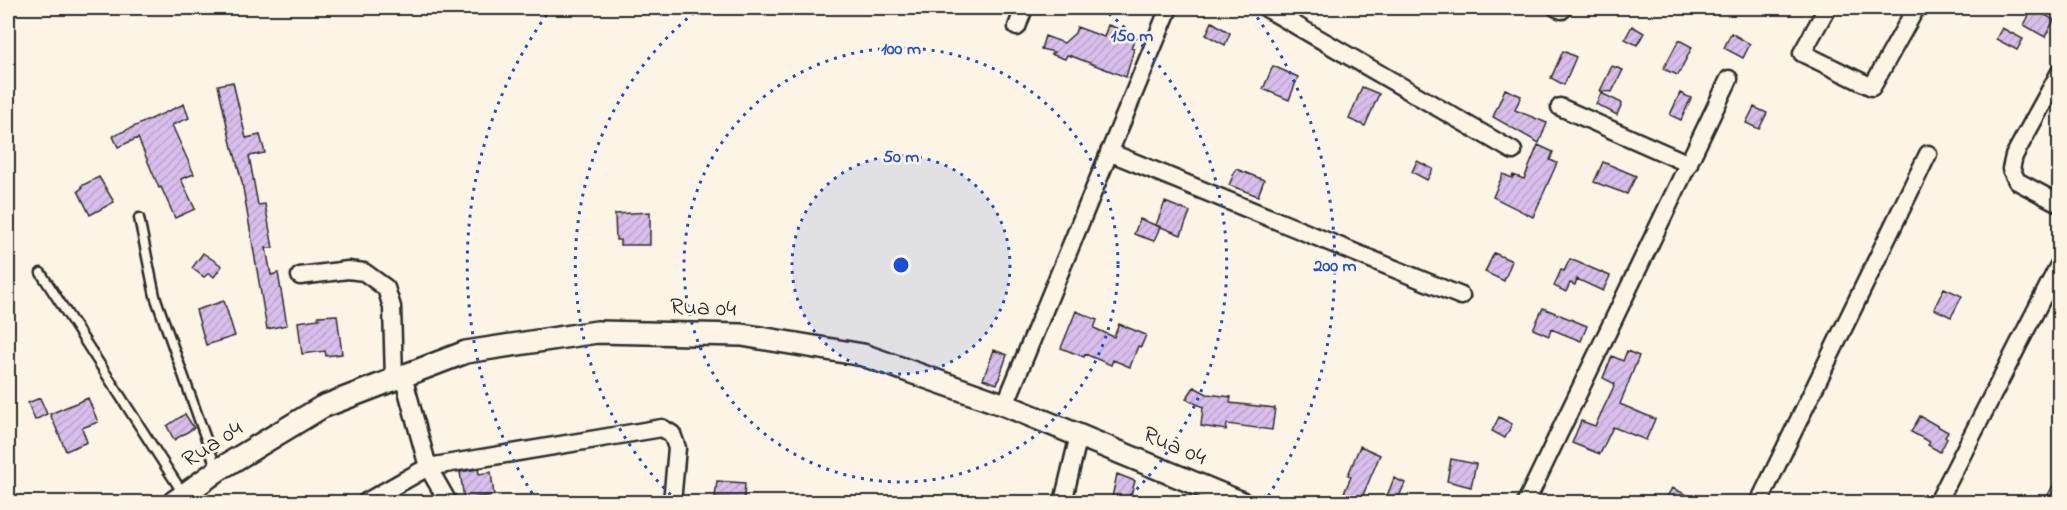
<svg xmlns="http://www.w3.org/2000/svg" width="2067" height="510" font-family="'Indie Flower',sans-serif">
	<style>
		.building { fill: url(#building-hatch); stroke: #2b2b2b; stroke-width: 1.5 }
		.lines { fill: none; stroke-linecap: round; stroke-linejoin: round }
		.service-casing { stroke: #2b2b2b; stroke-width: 13 }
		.minor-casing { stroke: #2b2b2b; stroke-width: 21 }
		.tertiary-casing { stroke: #2b2b2b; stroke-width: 26 }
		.service { stroke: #fcf5e5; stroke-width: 8 }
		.minor { stroke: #fcf5e5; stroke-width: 16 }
		.tertiary { stroke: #fcf5e5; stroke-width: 21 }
		.ring { fill: none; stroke: #1d4ed8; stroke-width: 3; stroke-dasharray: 3 6 }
		.labels { text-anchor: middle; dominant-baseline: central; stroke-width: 5; stroke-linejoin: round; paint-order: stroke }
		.street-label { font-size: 24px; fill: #2b2b2b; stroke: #fcf5e5 }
		.centre { fill: #1d4ed8; stroke: #fcf5e5; stroke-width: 3 }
		.ring-label { font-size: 18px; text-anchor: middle; font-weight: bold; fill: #1d4ed8; stroke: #fcf5e5; stroke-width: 5; stroke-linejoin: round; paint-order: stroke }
	</style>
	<defs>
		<pattern id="building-hatch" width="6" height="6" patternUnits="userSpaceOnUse" patternTransform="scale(1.5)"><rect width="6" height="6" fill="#d9beec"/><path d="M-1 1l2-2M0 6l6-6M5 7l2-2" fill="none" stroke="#baa3cb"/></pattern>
	</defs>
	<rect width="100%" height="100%" fill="#fcf5e5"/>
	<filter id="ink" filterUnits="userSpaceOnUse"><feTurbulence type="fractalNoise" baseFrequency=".0167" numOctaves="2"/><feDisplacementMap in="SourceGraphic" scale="12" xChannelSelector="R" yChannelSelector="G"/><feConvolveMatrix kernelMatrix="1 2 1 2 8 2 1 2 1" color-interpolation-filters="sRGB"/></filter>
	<g filter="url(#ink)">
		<!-- building -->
		<path class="building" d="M2033 8 2054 20 2045 37 2024 25Z
			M1212 22 1230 33 1225 45 1206 35Z
			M1108 25 1136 35 1131 48 1134 49 1126 77 1074 57 1067 55 1065 59 1051 54 1054 52 1041 49 1045 36 1064 43 1075 33 1077 27 1104 37Z
			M1632 26 1644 33 1637 45 1625 39Z
			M2002 28 2023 39 2017 50 1996 39Z
			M1731 33 1750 44 1743 58 1724 48Z
			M1679 40 1692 47 1678 75 1663 69Z
			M1563 51 1576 57 1564 85 1551 78Z
			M1273 66 1298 77 1289 100 1263 89Z
			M1612 66 1623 70 1612 92 1600 91Z
			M233 82 246 138 260 135 265 153 249 156 258 205 265 204 273 248H266L271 275 278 273 287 325 267 329 242 182 233 148H232L218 85Z
			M1362 87 1379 94 1365 126 1349 119Z
			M1505 89 1521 96 1515 110 1547 123 1539 143 1493 117Z
			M1601 93 1622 103 1617 115 1596 104Z
			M1680 93 1691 98 1681 120 1670 115Z
			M184 104 189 118 172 125 194 174 181 179 195 209 175 218 161 187 159 188 138 138 118 147 113 136Z
			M1754 107 1767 113 1759 129 1746 123Z
			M1538 145 1553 152 1550 160 1557 163 1533 217 1493 197 1503 174 1512 178 1513 175 1524 179Z
			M1417 161 1433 169 1427 180 1412 172Z
			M1603 162 1636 176 1627 194 1594 182Z
			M1236 169 1264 180 1258 196 1229 185Z
			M99 177 114 202 90 215 78 191 82 188 81 186Z
			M1165 202 1190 212 1181 235 1156 225Z
			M650 212V245H620V240H616L615 214Z
			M1140 219 1160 227 1154 241 1134 234Z
			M203 253 222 266 214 277 209 273 204 277 192 268Z
			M1494 253 1512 261 1504 281 1485 272Z
			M1570 259 1610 276 1603 291 1577 279 1575 285 1570 283 1566 292 1554 286 1561 270 1564 271Z
			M1944 288 1962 296 1951 317 1934 309Z
			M224 301 235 336 206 345 196 310Z
			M1543 308 1587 326 1581 341 1551 329 1549 336 1533 329Z
			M1076 311 1097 320 1094 328 1114 337 1119 324 1146 335 1141 347 1138 346 1130 367 1113 360 1111 365 1085 354 1084 357 1061 348Z
			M337 315 342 354 326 356 325 351 302 354 298 322 319 319 318 316Z
			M994 350 1007 355 997 384 983 379Z
			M1627 351 1639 356 1620 404 1655 419 1646 440 1613 427 1600 454 1572 443 1581 421 1595 426 1615 384 1603 378 1612 356 1623 361Z
			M1194 387 1207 394 1231 397 1230 403 1275 408 1272 430 1227 424 1226 430 1201 426 1203 407 1186 399Z
			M40 398 47 414 35 420 28 403Z
			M88 398 98 422 82 428 87 442 66 451 50 414Z
			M185 414 194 428 174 440 167 426Z
			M1920 416 1948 432 1945 437 1947 439 1940 452 1928 445 1930 442 1911 432Z
			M1499 417 1512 424 1505 438 1492 431Z
			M1360 446 1380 455 1360 502H1340L1351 477 1348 475Z
			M1451 459 1476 464 1471 487 1447 481Z
			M478 469 479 474 491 472 494 495 464 499 460 472Z
			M2060 473V502H2044Z
			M1117 474 1135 481 1129 502H1111Z
			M1394 478 1405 483 1397 501 1387 496Z
			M717 481 745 483 744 499 715 497Z
			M1672 488 1702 502H1664Z"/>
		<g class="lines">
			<!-- service casing -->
			<g class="service-casing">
				<path id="service" d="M139 218 155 296 217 470
					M41 273 184 495"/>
			</g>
			<!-- minor casing -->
			<g class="minor-casing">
				<path id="minor" d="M1266 8 1513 151
					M1557 8 1562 10
					M1827 8 1802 53 1872 87 1916 8
					M1017 27 1024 8
					M2060 72 2014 156 2011 169 2017 181 2060 204
					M1560 107 1689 164
					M1109 152 1461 296
					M300 276 348 270 364 272 386 288 392 307 394 379
					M403 376 428 467 448 502
					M1005 405 1169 8
					M366 502 428 467 662 428 672 434 677 448 672 502
					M1063 502 1079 435
					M1526 502 1729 79
					M1759 502 1928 154
					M1938 502 2060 263"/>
			</g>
			<!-- tertiary casing -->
			<g class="tertiary-casing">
				<path id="tertiary" d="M174 502 218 470 322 407 466 352 597 332 742 335 863 355 1005 405 1240 502"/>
			</g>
			<!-- service -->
			<use href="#service" class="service"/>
			<!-- minor -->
			<use href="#minor" class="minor"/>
			<!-- tertiary -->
			<use href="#tertiary" class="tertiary"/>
		</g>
	</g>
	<!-- distance rings -->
	<circle cx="901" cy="265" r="109" fill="#1d4ed8" fill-opacity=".12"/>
	<g class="ring">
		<circle cx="901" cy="265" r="109"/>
		<circle cx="901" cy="265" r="217"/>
		<path d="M677 501A326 326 0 0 1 700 8M1102 8A326 326 0 0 1 1125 501"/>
		<path d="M537 501A434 434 0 0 1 550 10M1252 10A434 434 0 0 1 1265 501"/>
	</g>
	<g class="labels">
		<!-- street labels -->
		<g class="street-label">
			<text transform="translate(703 309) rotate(2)">Rua 04</text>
			<text transform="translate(213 445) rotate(-33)">Rua 04</text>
			<text transform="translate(1174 447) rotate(23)">Rua 04</text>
		</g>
	</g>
	<circle cx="901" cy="265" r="9" class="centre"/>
	<g class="ring-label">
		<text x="1132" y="41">150 m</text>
		<text x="901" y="54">100 m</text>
		<text x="901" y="162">50 m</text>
		<text x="1335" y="271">200 m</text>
	</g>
	<!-- margin -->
	<rect width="2067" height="510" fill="none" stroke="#fcf5e5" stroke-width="30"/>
	<rect x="15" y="15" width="2037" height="480" fill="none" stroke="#2b2b2b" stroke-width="2" filter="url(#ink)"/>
</svg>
